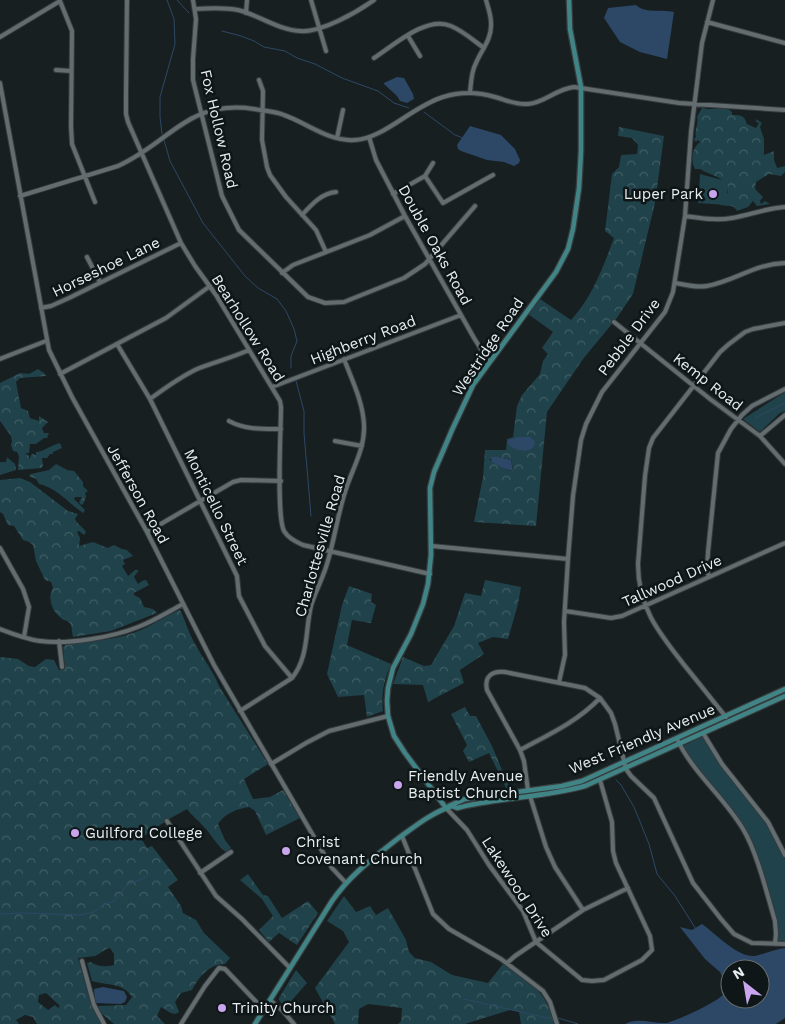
<svg xmlns="http://www.w3.org/2000/svg" width="785" height="1024" font-family="'Work Sans',sans-serif">
	<style>
		.forest { fill: url(#forest-crowns); fill-rule: evenodd }
		.green { fill: #20424a }
		.water { fill: #2d4866; fill-rule: evenodd }
		.lines { fill: none; stroke-linecap: round; stroke-linejoin: round }
		.stream { stroke: #2d4866; stroke-width: 1 }
		.minor-casing { stroke: #363b3d; stroke-width: 6 }
		.major-casing { stroke: #363b3d; stroke-width: 7 }
		.minor { stroke: #636d70; stroke-width: 4 }
		.major { stroke: #418486; stroke-width: 4.5 }
		.poi-dot { fill: #c9a5ee; stroke: #0e1618; stroke-width: 2 }
		.labels { text-anchor: middle; dominant-baseline: central; stroke-width: 5; stroke-linejoin: round; paint-order: stroke }
		.street-label { font-size: 15px; fill: #e9eef0; stroke: #0e1618 }
		.poi-label { font-size: 15px; fill: #e9eef0; stroke: #0e1618; text-anchor: start }
	</style>
	<defs>
		<pattern id="forest-crowns" width="20" height="18" patternUnits="userSpaceOnUse" patternTransform="scale(1.25)"><rect width="20" height="18" fill="#20424a"/><path d="M2 6a3 3 0 1 1 6 0M12 15a3 3 0 1 1 6 0" fill="none" stroke="#405e64"/></pattern>
	</defs>
	<rect width="100%" height="100%" fill="#171f21"/>
	<!-- forest -->
	<path class="forest" d="M702 108 708 109 727 108 732 112V115C741 115 744 115 747 124L756 128 759 123 756 122V119L762 123 760 127 764 139V155L774 151V160L777 168 785 166V172L781 176 769 174 756 182 755 189 763 197 760 201 761 204 765 201 770 204 757 206 753 201 748 207 737 211C733 203 728 207 720 205V202L724 194 728 193C728 176 710 176 700 169H695C690 160 692 148 700 142L698 140 696 142 694 139 696 137C694 130 699 124 697 117Z
		M619 127 664 136 655 203 633 294 616 319 583 359 547 412 536 526 474 522 483 477 485 450H506L507 439 513 437 517 406 522 395 540 374 543 361 548 354 542 348 553 332 528 314 540 299 571 320C593 296 603 267 614 238L605 231 612 174 619 167 621 155 637 154 638 145 632 138 618 136ZM490 457H498L511 460 513 469 511 471 502 468 490 460Z
		M38 369 44 373 46 376 20 378 16 382 21 408 28 411 30 418 39 421V416L48 422 42 428 44 433H49L47 438H44L36 444H30L29 453H25L29 456V459L32 454 36 455V452C43 452 51 445 60 443L62 448 53 452V454H50L47 458H42L43 466 41 468 18 470 19 456 17 452 13 451 11 445 12 441 11 436 0 421V383L20 373 29 374Z
		M7 457 15 464 16 470 0 475V462H6Z
		M56 464 67 470 74 471 83 482V486L88 491 85 493 86 497 83 504 81 505 79 502 82 498 81 497H75L74 499 85 510 83 513C69 503 55 487 39 484L36 479 29 476 31 474 49 470Z
		M20 478 30 482 68 511 78 514 75 519C77 524 83 527 86 532L84 535 79 531 77 532 80 538 79 546 93 542 108 548 114 545 122 549 127 550 133 556 123 560 125 564 122 566 128 576 135 570H139L134 577 138 584 142 581 146 580 149 585 134 593V595L140 598 144 607 153 609 157 613 111 631 73 637C72 633 72 628 71 625 69 620 64 621 61 618 52 612 47 597 53 588L51 582 45 580 36 561 33 545 29 542 23 540 14 526 8 525 3 514 0 512V480Z
		M485 580 521 587 518 604 508 639 493 637 478 643 484 654 460 670 464 683 428 702 423 685 393 684 403 657 424 666 431 665 454 626 465 593 481 596Z
		M349 586 372 594 371 602 376 605 371 623 352 620 347 645 391 664C384 680 381 694 383 711L367 717 364 695 338 697 327 674 342 605Z
		M180 610C185 619 187 628 191 636 199 654 212 668 219 686L268 764 244 779 253 799 270 797 283 790 300 818 266 835 255 811 249 807C237 809 225 813 218 824L225 840 231 848 226 852C216 845 212 835 204 827 198 820 193 817 187 809L169 819 141 838 147 848 152 846 178 880 168 887 181 906 183 913 196 920 204 933 230 958 225 964C209 964 199 977 192 990L181 993 175 1002 179 1012C173 1017 167 1010 161 1007L157 1016 165 1024H114L101 1013 98 1006 126 1005 132 997C123 982 108 986 92 981L87 963 91 962C98 967 106 967 114 965V954L110 948C103 949 101 954 95 956 90 957 84 957 78 958L92 1007 101 1024H37L33 1017 25 1015 16 1020 19 1024H0V657L18 659 29 666 35 667 46 659 54 660 59 670 65 669 63 647 68 643C93 641 118 640 141 630 155 624 166 615 180 610ZM46 993 60 1006 58 1008 55 1005 48 1010 38 1002 39 995Z
		M465 707 470 716H476L492 746 510 789 507 790 489 753 469 762 463 751 467 745 451 714Z
		M248 874 263 895 268 896 282 918 308 901 318 913 297 945 279 933 269 942 259 930 273 916 262 899 240 880Z
		M344 896 356 912 370 906 376 915 388 908 406 940 409 952 415 958 431 962 452 975 488 983 503 964C529 983 547 990 554 1024H521L519 1012 510 1010 465 1024H398L401 1021 402 1008 368 1004 359 1009 358 1024H335L315 988 349 942 343 931 327 921Z
		M296 970 307 983 285 1008 279 1000V998Z"/>
	<!-- green -->
	<path class="green" d="M700 174 726 181 728 186 726 205 698 203Z
		M785 392V411L780 413 760 432 743 419Z
		M703 736 766 823 785 859V942H776L777 926 747 833 691 761 683 746Z"/>
	<!-- water -->
	<path class="water" d="M636 5C645 14 662 9 674 12L667 59 640 52 620 42 604 18 608 8Z
		M397 77 404 78 413 94 414 99 407 103 400 101 397 96 384 84V83Z
		M470 126 501 135 515 149 520 160 519 163 514 166 504 162 487 160 461 151 458 149 457 145Z
		M519 437H530L535 441C535 455 515 452 508 444V440Z
		M490 457H498L511 460 513 471 502 468 492 462Z
		M702 924C715 933 738 958 755 956 765 954 775 949 785 948V1018L776 1024H625C638 1017 653 1024 667 1023 680 1019 724 1000 728 989L720 972 705 959 680 927 692 930ZM730 969H760V999H730Z
		M103 987 124 991 127 997 125 1002 121 1004 95 1003 94 989Z"/>
	<g class="lines">
		<!-- stream -->
		<path class="stream" d="M177 0 189 13
			M222 31 241 36 254 41 264 47 285 51 297 58 315 64 342 78 378 91 394 103 409 108
			M424 112 455 135 463 138
			M162 134 160 117V97L175 44 174 19 167 0
			M164 140 170 161 203 223 245 276 258 288 277 299 286 311 294 329 297 341 291 356V368
			M296 381 304 411V433L311 516
			M755 418 785 403
			M616 780 621 785 634 807 649 844 657 874 675 896 696 929
			M0 914 25 913 80 915 94 912 103 905 114 901 127 885 148 876
			M464 999 547 1018H554
			M558 1018 578 1024"/>
		<!-- minor casing -->
		<g class="minor-casing">
			<path id="minor" d="M127 0 126 96V114L128 122 181 243 195 266 216 295 280 401 281 407C281 429 276 516 284 531 288 538 296 542 303 545L430 574
				M193 0 196 19 193 59V80L222 196 239 230 308 297 325 303 344 302 404 278 425 264 475 206
				M311 0 326 51
				M60 1 72 31 71 126 72 144 95 202
				M195 9C209 8 224 7 238 10 259 15 278 30 300 31 321 33 357 12 374 0
				M246 13 247 0
				M707 22 785 43
				M408 36 420 56
				M0 37 60 1
				M374 58C394 45 427 15 451 26 463 31 473 40 484 48
				M56 70 71 71
				M259 80 263 91 262 140 267 167 270 175 286 197 316 230 326 252
				M0 83 49 350 72 397 147 532 214 665 332 868 346 883
				M470 93C471 83 471 72 476 63 482 49 492 39 491 23 491 15 488 7 486 0
				M369 137 376 160 405 216 474 338 484 354 490 360
				M337 138 343 110
				M425 176 443 203 493 175
				M393 194 425 176 433 163
				M20 196 118 166C171 142 188 99 254 109 264 111 274 111 284 115 307 123 329 142 355 140 383 139 413 106 443 97 459 92 478 92 495 97 506 100 516 105 528 104 544 103 556 89 574 87L679 103 785 110
				M302 215C312 204 322 193 336 192
				M685 216C701 218 716 221 732 218 750 215 767 208 785 207
				M87 257 100 282
				M282 273 293 265 370 235 405 216
				M676 283C686 285 696 288 707 286 735 281 754 264 785 263
				M41 308 51 306 69 298 181 243
				M614 322 710 399 760 436 785 464
				M117 344 150 399 237 576 239 596 265 646 292 678
				M0 359 46 341
				M60 374 166 318 210 286
				M272 387 461 315
				M150 399C165 388 180 377 197 369 215 362 231 358 249 350
				M229 421C245 430 263 429 281 429
				M760 436 785 415
				M335 441 362 446
				M147 532 233 482 241 480 281 481
				M432 546 568 559
				M0 548 23 589 29 607 24 637
				M709 577 707 570 708 552 718 453 731 429 742 415 752 406 785 389
				M565 611 611 618 622 616 785 543
				M0 629C13 634 26 639 40 641 68 645 113 637 138 627 154 621 168 612 183 604
				M59 641 62 667
				M559 682 565 655 564 622 568 559 573 496 581 440 586 424 602 392 665 312 673 292 685 216 691 132 702 43 713 0
				M240 711 292 678C309 657 305 631 311 606 315 592 323 578 327 564 335 538 338 511 347 486 354 466 365 447 364 425 363 402 352 380 344 359
				M726 717C712 700 699 683 685 666 659 633 638 608 638 564L645 476 649 448 653 438 720 352 729 344 745 332 753 329 785 323
				M703 733 722 764 768 822 785 855
				M677 739C693 773 724 797 743 829 757 852 767 894 775 921L776 934 775 944
				M520 750C548 735 577 722 600 698
				M271 764 306 743 329 731 388 716
				M528 790 524 761 520 750 487 690C484 676 492 671 505 672L585 688 600 698 611 713 615 724 626 769 631 776 654 798 693 883 721 919 734 934 752 943 785 944
				M530 796 546 847 555 867 583 910
				M446 808 467 830 489 865 523 911 536 942 582 980 592 981 604 980 642 960 652 950 650 936 616 863 613 851 612 822 600 780
				M167 821 216 896 242 919 290 968
				M402 836 433 914 449 929 501 959 543 991 550 1002 557 1024
				M200 873 231 852
				M82 961 94 1005 104 1024
				M507 963 515 956 583 910 628 888
				M270 1000 282 1010 294 1024
				M181 1024 205 986 219 968 225 969 264 1010"/>
		</g>
		<!-- major casing -->
		<g class="major-casing">
			<path id="major" d="M449 806 465 799 562 786 582 781 785 689
				M446 808 405 753 394 736 388 716 387 701 388 688 393 668 411 634 423 604 428 584 431 555 430 488 434 472 452 430 473 385 556 272 568 249 573 229 579 188 581 151V87L570 29 569 0
				M255 1024 332 901C350 875 372 859 396 840 414 827 431 813 452 806L457 808C498 797 543 798 585 786L785 696"/>
		</g>
		<!-- minor -->
		<use href="#minor" class="minor"/>
		<!-- major -->
		<use href="#major" class="major"/>
	</g>
	<!-- markers -->
	<g class="poi-dot">
		<circle cx="713" cy="194" r="5"/>
		<circle cx="398" cy="785" r="5"/>
		<circle cx="75" cy="833" r="5"/>
		<circle cx="286" cy="851" r="5"/>
		<circle cx="222" cy="1008" r="5"/>
	</g>
	<g class="labels">
		<!-- street labels -->
		<g class="street-label">
			<text transform="translate(219 129) rotate(77)">Fox Hollow Road</text>
			<text transform="translate(435 245) rotate(61)">Double Oaks Road</text>
			<text transform="translate(106 267) rotate(-26)">Horseshoe Lane</text>
			<text transform="translate(248 328) rotate(58)">Bearhollow Road</text>
			<text transform="translate(629 337) rotate(-53)">Pebble Drive</text>
			<text transform="translate(363 340) rotate(-21)">Highberry Road</text>
			<text transform="translate(488 347) rotate(-56)">Westridge Road</text>
			<text transform="translate(708 382) rotate(38)">Kemp Road</text>
			<text transform="translate(138 494) rotate(61)">Jefferson Road</text>
			<text transform="translate(216 507) rotate(64)">Monticello Street</text>
			<text transform="translate(320 546) rotate(-74)">Charlottesville Road</text>
			<text transform="translate(672 581) rotate(-24)">Tallwood Drive</text>
			<text transform="translate(642 739) rotate(-23)">West Friendly Avenue</text>
			<text transform="translate(517 887) rotate(57)">Lakewood Drive</text>
		</g>
		<!-- poi labels -->
		<g class="poi-label">
			<text x="703" y="194" text-anchor="end">Luper Park</text>
			<text x="408" y="776">Friendly Avenue<tspan x="408" dy="17">Baptist Church</tspan></text>
			<text x="85" y="833">Guilford College</text>
			<text x="296" y="842">Christ<tspan x="296" dy="17">Covenant Church</tspan></text>
			<text x="232" y="1008">Trinity Church</text>
		</g>
	</g>
	<!-- north arrow -->
	<g transform="translate(745 984) rotate(329)"><circle r="24" fill="#0e1618" stroke="#666c6e"/>
	<path d="M0-4L9 19L0 12L-9 19Z" fill="#c9a5ee"/>
	<text y="-8" font-size="14" font-weight="bold" text-anchor="middle" fill="#e9eef0">N</text>
	</g>
</svg>
